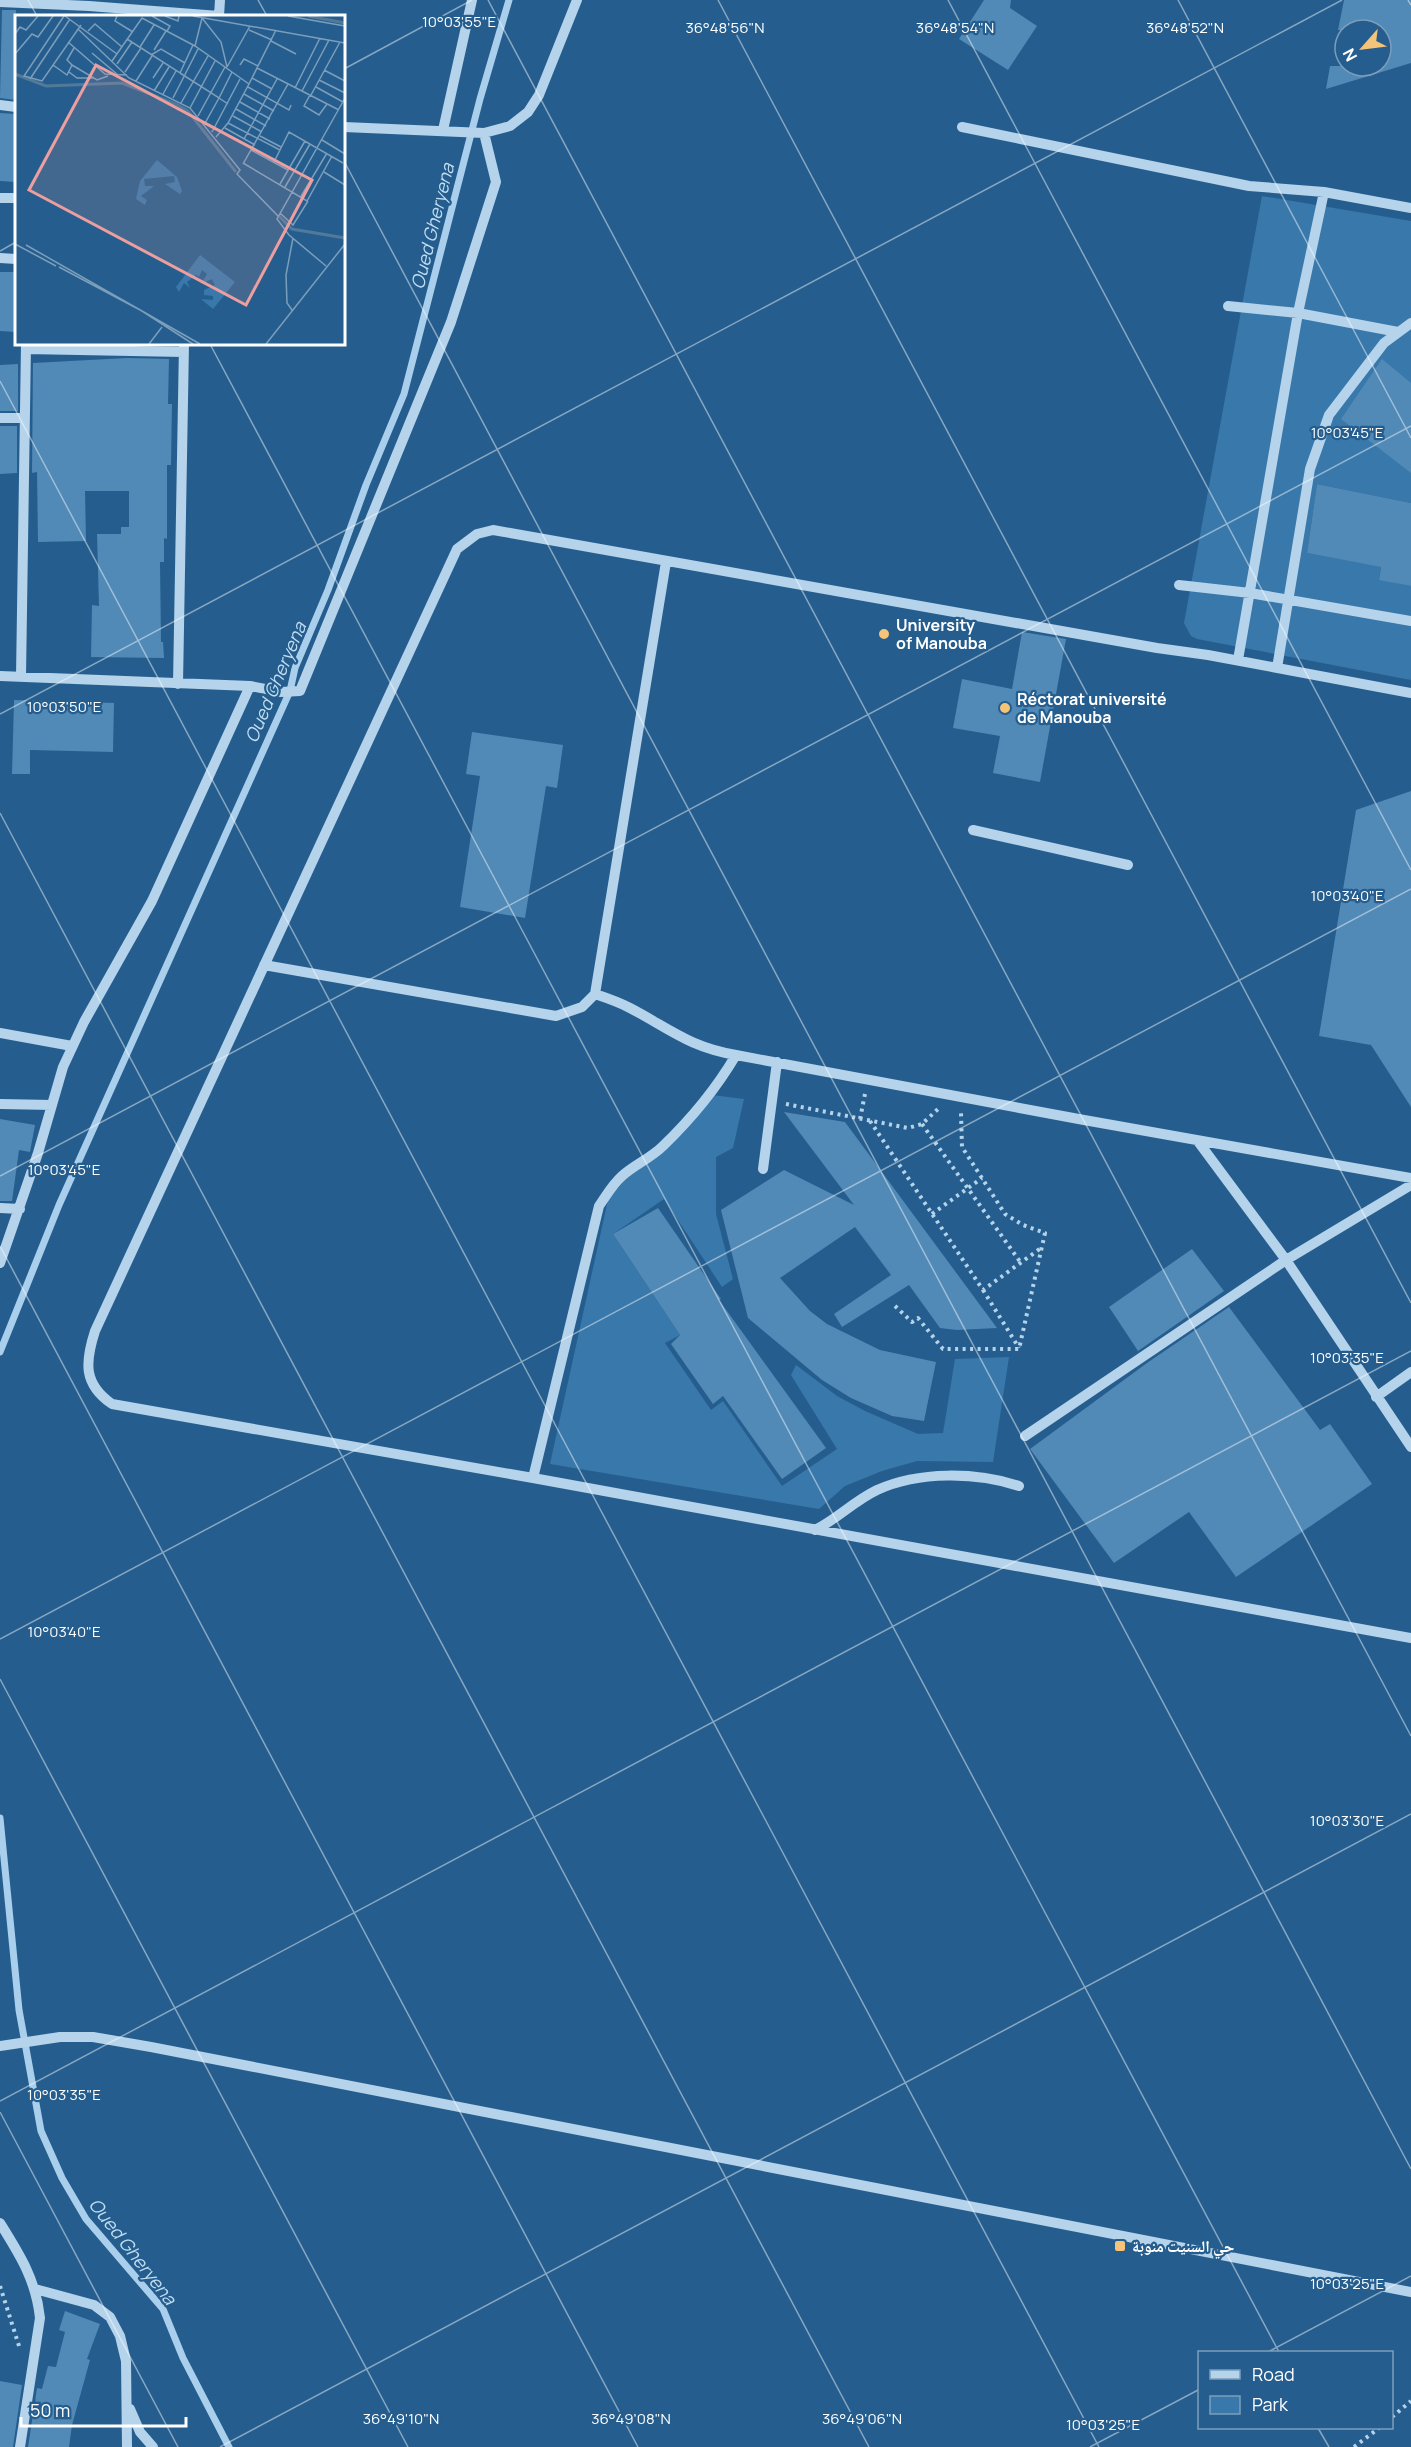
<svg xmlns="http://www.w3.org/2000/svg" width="1411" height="2447" font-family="Manrope,'Noto Naskh Arabic',sans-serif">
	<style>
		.green { fill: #3978ab }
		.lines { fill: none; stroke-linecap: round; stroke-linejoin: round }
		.stream { stroke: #a9cfec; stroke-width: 7 }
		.building { fill: #5189b7 }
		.path { stroke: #b5d3eb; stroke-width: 4; stroke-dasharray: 3 4.5; stroke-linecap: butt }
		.minor { stroke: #b5d3eb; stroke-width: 10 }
		.ticks { fill: none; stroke: #fff; stroke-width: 1.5; stroke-opacity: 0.45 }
		.poi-dot { fill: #f5c479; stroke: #255e8e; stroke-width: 2 }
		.labels { text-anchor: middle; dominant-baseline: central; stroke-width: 4.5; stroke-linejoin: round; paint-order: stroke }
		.poi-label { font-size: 16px; font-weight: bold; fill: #fff; stroke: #255e8e; text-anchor: start }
		.water-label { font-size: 18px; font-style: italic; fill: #c1ddf2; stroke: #255e8e }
		.inset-river { fill: none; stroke: #51799a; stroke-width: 3 }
		.inset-road { fill: none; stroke: #7c9ebb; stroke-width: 1.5 }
		.view { fill: #ed9e9e; fill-opacity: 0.15; stroke: #ed9e9e; stroke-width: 3 }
		.inset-edge { fill: none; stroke: #fff; stroke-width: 3 }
		.ticks-label { font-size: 15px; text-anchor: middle; fill: #fff; stroke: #255e8e; stroke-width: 4.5; stroke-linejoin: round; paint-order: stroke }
	</style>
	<rect width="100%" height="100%" fill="#255e8e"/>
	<!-- green -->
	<path class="green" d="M1262 196 1411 221V503L1317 484 1307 553 1367 564 1386 537 1379 579 1411 586V680L1197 639 1191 636 1184 623Z
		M712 1095 744 1099 733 1148 716 1157V1214L733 1279 722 1287 664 1199 613 1234 680 1335 665 1343 711 1410 723 1401 782 1486 837 1449 791 1375 796 1365 837 1396 865 1411 918 1434 943 1433 955 1359 1009 1357 993 1462 917 1461 882 1471 845 1486 819 1509 550 1464 608 1200 636 1167Z"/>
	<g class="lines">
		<!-- stream -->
		<path class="stream" d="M0 1352 59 1205 290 691 295 668 328 590 366 485 404 394 480 99 509 0
			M0 1818 19 2010 41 2131 62 2178 86 2219 163 2309 183 2358 229 2447"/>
	</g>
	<!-- building -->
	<path class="building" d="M984 0H1011L1010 8 1037 26 1008 70 959 39Z
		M1344 0H1411V63L1326 89 1330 66H1381V30H1338Z
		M2 10H16V100L0 98Z
		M0 113 16 114V182L0 181Z
		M0 272H16V332L0 331Z
		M127 358 169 359 168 404H172L171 465H167V539L164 538V562H160L161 642H163L164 658 91 657 92 605 99 606 97 534H121V527H129V491H85L86 541 38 542 37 472 32 473 33 363Z
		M1382 359 1411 383V473L1341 419Z
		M18 364V411H0V365Z
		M0 426H17V473L0 474Z
		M1317 484 1411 503V586L1379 580 1381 567 1307 553Z
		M1022 632 1066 639 1040 782 993 773 1000 736 953 728 962 679 1012 689Z
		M14 700 114 703 113 752 30 750V774H12Z
		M472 732 563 745 557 788 546 786 525 918 460 907 480 776 466 774Z
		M1411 791V1107L1371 1045 1319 1036 1356 810Z
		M784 1112 845 1122 997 1328 957 1330 940 1328 909 1285 842 1327 834 1314 891 1275 855 1227 780 1278 810 1311 827 1324 880 1350 936 1362 924 1421 892 1416 851 1398 822 1380 748 1318 721 1210 784 1170 854 1205Z
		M0 1119 35 1125 30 1152 19 1150 12 1201H0Z
		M658 1208 721 1299 719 1300 826 1448 782 1479 723 1396 713 1404 671 1344 680 1335 613 1234Z
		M1192 1249 1224 1291 1138 1351 1109 1307Z
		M1229 1307 1320 1430 1330 1424 1372 1484 1236 1577 1189 1512 1114 1563 1030 1449 1147 1363Z
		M65 2311 100 2324 87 2359 90 2360 72 2425 69 2447H28L37 2388 42 2389 48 2366 56 2367 65 2332 59 2330Z
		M0 2381 22 2385 13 2447H0Z"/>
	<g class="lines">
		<!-- path -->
		<path class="path" d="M786 1104 908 1128 922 1124 938 1109
			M860 1119 865 1094
			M870 1121 983 1290 1041 1248
			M922 1124 1021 1263
			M932 1214 982 1178
			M983 1290 1019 1348
			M895 1306 912 1322 918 1318 943 1349H1019L1045 1233 1023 1225 1005 1214 962 1147 961 1113
			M0 2286 19 2346
			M1392 2417 1411 2401
			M1354 2447 1379 2428"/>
		<!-- minor -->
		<path class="minor" d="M0 2 89 6 219 16
			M219 16 220 0
			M0 105 16 107
			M344 127 484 133 510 126 528 112 539 95 577 0
			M962 127 1249 186 1324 192 1411 208
			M443 130 472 0
			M0 198H16
			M0 258 16 259
			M1228 306 1298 313 1398 332
			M26 349 184 352
			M0 418H24
			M1179 585 1250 593 1411 621
			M1238 660 1298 313 1324 192
			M1277 668 1310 469 1329 415 1384 343 1411 323
			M0 676 250 686
			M21 677 26 344
			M178 684 184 344
			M1411 693 1208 655 1157 648 493 530 477 534 457 549 95 1331C85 1362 83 1384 112 1404L533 1478 1411 1638
			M973 830 1128 865
			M264 965 556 1016 582 1007 595 994C607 998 619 1002 630 1008 670 1029 689 1047 736 1055
			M595 994 666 562
			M0 1033 72 1046
			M0 1104 52 1105
			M1197 1140 1286 1260 1411 1447
			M763 1169 777 1062
			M0 1208 20 1209
			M0 1263 38 1153 63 1067 84 1022 152 901 250 686 281 692 300 691 451 322 496 182 484 133
			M1376 1397 1411 1372
			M1025 1436 1286 1260 1411 1185
			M533 1478 599 1206C606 1196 612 1185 622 1176 634 1165 651 1158 663 1146 691 1119 716 1089 736 1055L1084 1120 1411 1178
			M815 1530C837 1519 854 1501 877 1490 919 1471 976 1472 1019 1486
			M0 2046 60 2037H93L151 2047 1411 2292
			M0 2223C20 2255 36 2280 40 2318L20 2447
			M35 2289 94 2305 110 2317 120 2336 126 2361 127 2447
			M130 2409 140 2432 153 2447"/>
	</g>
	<!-- ticks -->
	<path class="ticks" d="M28 0 37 16M258 0 267 16M488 0 1411 1736M718 0 1411 1303M948 0 1411 870M1178 0 1411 438M1408 0 1411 5M344 69 472 0M344 161 1411 2169M0 251 16 242M210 344 1279 2352M0 381 1099 2447M0 714 1342 0M0 813 869 2447M0 1176 1411 426M0 1246 638 2447M0 1639 1411 889M0 1679 408 2447M0 2101 1411 1351M0 2112 178 2447M1268 2352 1411 2276M1318 2428 1329 2447M220 2447 1411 1814M1090 2447 1200 2389"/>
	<!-- markers -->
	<g class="poi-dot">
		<circle cx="884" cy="634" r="6"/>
		<circle cx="1005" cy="708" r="6"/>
		<rect x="1114" y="2240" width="12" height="12" rx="3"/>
	</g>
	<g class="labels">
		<!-- poi labels -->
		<g class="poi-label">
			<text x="896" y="625">University<tspan x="896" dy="18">of Manouba</tspan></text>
			<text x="1017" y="699">Réctorat université<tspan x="1017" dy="18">de Manouba</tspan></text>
			<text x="1132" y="2246">حي السنيت منوبة</text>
		</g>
		<!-- water labels -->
		<g class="water-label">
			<text transform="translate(432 226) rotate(-76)">Oued Gheryena</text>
			<text transform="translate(275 682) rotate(-67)">Oued Gheryena</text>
			<text transform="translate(133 2251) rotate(52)">Oued Gheryena</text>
		</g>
	</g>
	<!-- overview -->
	<g transform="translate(15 15)">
		<rect width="330" height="330" fill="#255e8e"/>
		<path d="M142 145 162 162 167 176 165 179 150 169 160 167 159 161 129 164 130 171H139L126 181 132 185 130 190 121 184 125 166ZM185 240 220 267 198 294 186 284 198 285V281L189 280V275L200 270 197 264 186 269 192 259 187 255 184 262 181 260 172 267 175 273 169 268 164 277 161 272Z" fill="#3978ab"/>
		<path class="inset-river" d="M293 1 330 8M0 59 31 71 107 68 161 89 173 96 221 157M264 201 277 214 330 223"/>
		<path class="inset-road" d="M49 1 9 61 27 66 66 10M50 1 102 39M102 1 100 6 118 17M137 1 155 11 152 16M150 1 163 6 164 1M178 1 330 28M273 1 330 11M187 3 206 27 212 52M63 14 114 63 175 93 225 155 222 159 263 201M234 15 257 25M73 16 80 9 107 32M0 19 5 12 11 15 23 1M112 24 165 58 178 30M256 26 281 39M53 27 90 59 112 60M180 31 187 3M125 32 139 10M139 35 151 16M77 38 103 60M0 39 17 19 23 22 38 1M136 40 146 34 170 48M97 46 127 3 180 31 234 69 261 15M102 49 117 27M38 50 52 60 57 50 52 45 59 33M57 50 82 65 93 61M225 50 229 44 243 51M212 52 235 11M242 53 324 95M309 55 330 66M54 57 62 63H78M110 57 126 33M165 58 204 83 217 57M138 63 148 48M237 63 257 74M15 64 55 4M304 65 330 78M121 66 137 41M233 72 274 95 276 90M301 72 328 87M280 73 305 23M139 76 154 52M287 76 314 25M148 79 161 56M229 79 259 96M295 80 289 91 304 100 312 89M296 80 325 27M158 83 183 34M225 87 255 104M166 88 193 41M175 93 200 46M221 94 251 111M183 101 210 52M218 101 247 117M213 108 265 135M189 110 204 83 213 89M210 113 240 130M197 117 225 64M245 121 266 132M201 122 213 108 234 69M229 124 262 64M307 125 330 139M236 135 273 155M259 147 274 117 328 148M228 148 292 186 317 141M228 149 273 69M309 157 330 170M265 169 290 126M270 172 295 129M285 183 312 138M265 198 278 210 293 186M0 229 41 251M11 230 185 329M311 251 274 220 262 204 330 83M44 252 127 296 178 329M277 295 272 288 271 260 278 223M134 329 147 312M251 329 330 229"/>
		<path class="view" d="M81 50 297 165 231 290 14 175Z"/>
		<rect width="330" height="330" class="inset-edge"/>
	</g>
	<g class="ticks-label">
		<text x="459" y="27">10°03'55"E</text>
		<text x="725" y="33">36°48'56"N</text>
		<text x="955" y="33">36°48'54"N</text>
		<text x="1185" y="33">36°48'52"N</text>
		<text x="1347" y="438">10°03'45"E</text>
		<text x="64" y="712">10°03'50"E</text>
		<text x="1347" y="901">10°03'40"E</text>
		<text x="64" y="1175">10°03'45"E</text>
		<text x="1347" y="1363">10°03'35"E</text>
		<text x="64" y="1637">10°03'40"E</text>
		<text x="1347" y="1826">10°03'30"E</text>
		<text x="64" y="2100">10°03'35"E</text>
		<text x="1347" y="2289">10°03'25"E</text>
		<text x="401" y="2424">36°49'10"N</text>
		<text x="631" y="2424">36°49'08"N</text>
		<text x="862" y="2424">36°49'06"N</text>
		<text x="1103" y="2430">10°03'25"E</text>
	</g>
	<!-- legend -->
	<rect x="1198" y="2351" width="195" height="78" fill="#255e8e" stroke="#7c9ebb" stroke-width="1.5"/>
	<rect x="1210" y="2370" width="30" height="9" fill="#b5d3eb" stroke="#7c9ebb" stroke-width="1.5"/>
	<text x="1252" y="2381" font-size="18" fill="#ffffff">Road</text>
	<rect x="1210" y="2396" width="30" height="18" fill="#3978ab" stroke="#7c9ebb" stroke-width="1.5"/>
	<text x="1252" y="2411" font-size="18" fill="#ffffff">Park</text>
	<!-- north arrow -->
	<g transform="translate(1363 48) rotate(242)"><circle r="28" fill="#255e8e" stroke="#7c9ebb" stroke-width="1.5"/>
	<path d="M0-4.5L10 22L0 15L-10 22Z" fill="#f5c479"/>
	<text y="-9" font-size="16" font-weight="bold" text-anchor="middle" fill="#ffffff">N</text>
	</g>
	<!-- scale -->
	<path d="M21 2417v9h165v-9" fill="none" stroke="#ffffff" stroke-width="3"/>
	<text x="30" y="2417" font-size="18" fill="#ffffff" stroke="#255e8e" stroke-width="4.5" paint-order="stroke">50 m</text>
</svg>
